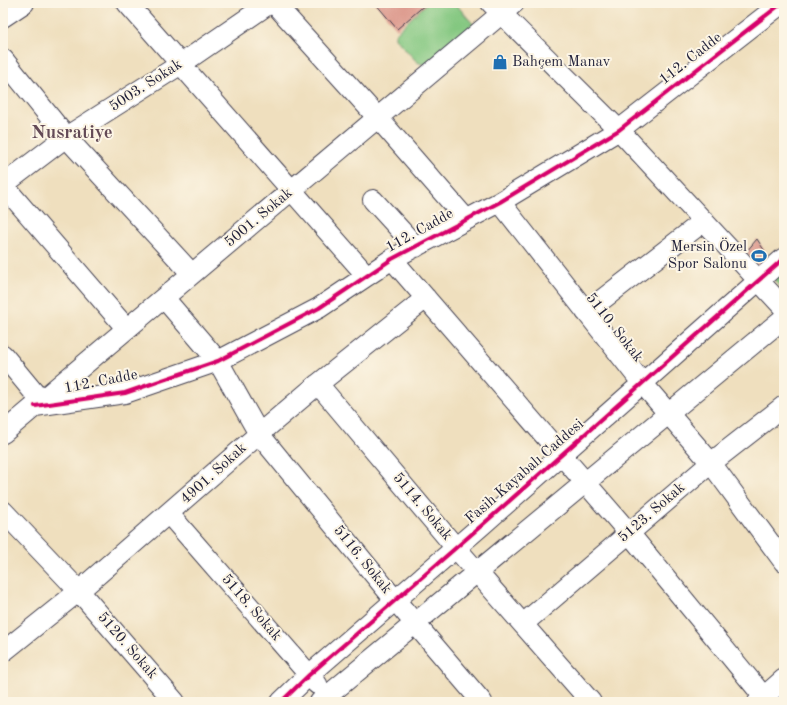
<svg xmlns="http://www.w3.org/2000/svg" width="787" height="705" font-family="'Old Standard TT',serif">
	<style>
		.green { fill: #83c780; stroke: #52745e }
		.building { fill: #db9589 }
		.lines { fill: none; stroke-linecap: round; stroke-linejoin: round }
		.minor-casing { stroke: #413e4f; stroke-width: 22 }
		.minor { stroke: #fff; stroke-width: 20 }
		.cycleway-casing { stroke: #fcf5e5; stroke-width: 6 }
		.cycleway { stroke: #d6006c; stroke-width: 4 }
		.labels { text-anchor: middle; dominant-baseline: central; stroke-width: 4; stroke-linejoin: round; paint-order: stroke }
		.street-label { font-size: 15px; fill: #22223b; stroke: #fcf5e5 }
		.poi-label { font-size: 15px; fill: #22223b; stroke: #fcf5e5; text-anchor: start }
		.district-label { font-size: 19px; font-weight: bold; fill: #634a56; stroke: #fcf5e5 }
	</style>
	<rect width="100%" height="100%" fill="#fcf5e5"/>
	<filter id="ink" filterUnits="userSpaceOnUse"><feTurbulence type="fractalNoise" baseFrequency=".025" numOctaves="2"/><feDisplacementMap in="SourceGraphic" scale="8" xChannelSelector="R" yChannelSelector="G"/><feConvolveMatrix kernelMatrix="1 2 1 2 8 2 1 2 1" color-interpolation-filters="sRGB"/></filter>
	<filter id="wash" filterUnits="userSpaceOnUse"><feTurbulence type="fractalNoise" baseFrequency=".012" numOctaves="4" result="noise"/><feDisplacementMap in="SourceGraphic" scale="16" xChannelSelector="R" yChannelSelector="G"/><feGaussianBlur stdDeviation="0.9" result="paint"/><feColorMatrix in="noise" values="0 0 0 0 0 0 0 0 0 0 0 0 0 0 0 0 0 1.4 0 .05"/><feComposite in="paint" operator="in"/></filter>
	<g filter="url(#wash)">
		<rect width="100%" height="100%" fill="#efdfbe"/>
		<!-- green -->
		<path class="green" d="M427 3H455L474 25 436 60 424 65 417 62 395 38V34Z
			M784 266V291L772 277Z"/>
		<g id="blocks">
			<!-- building -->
			<path class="building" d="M375 3H427L397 29Z
				M757 239 771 261 760 269 746 252Z"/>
		</g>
	</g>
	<g filter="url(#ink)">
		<use href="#blocks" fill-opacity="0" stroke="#413e4f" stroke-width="1"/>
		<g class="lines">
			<!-- minor casing -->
			<g class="minor-casing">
				<path id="minor" d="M127 3 367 276
					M274 3 378 118 466 219
					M491 3 619 130 784 308
					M3 17 24 3
					M3 59 66 137 192 274
					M3 185 66 137 181 64 270 3
					M3 185 127 329
					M373 200 416 247
					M500 202 643 384 711 463 784 562
					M392 259 629 533 768 702
					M164 298 218 361 259 434 395 600 482 702
					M586 312 704 221
					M3 355 41 401
					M318 384 456 548 591 702
					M35 406 125 393 218 361 319 308 392 259 500 202 619 130 782 3
					M3 433 514 3
					M3 511 79 591 175 702
					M169 514 317 684
					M523 624 711 463 784 406
					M3 652 79 591 259 434 318 384 426 298
					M281 702 309 675 481 526 784 258
					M320 702 784 318
					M758 702 784 679"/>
			</g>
			<!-- minor -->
			<use href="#minor" class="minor"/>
			<!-- cycleway casing -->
			<g class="cycleway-casing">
				<path id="cycleway" d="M35 406 125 393 218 361 319 308 392 259 500 202 619 130 782 3
					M281 702 309 675 481 526 784 258"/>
			</g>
			<!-- cycleway -->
			<use href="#cycleway" class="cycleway"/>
		</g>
	</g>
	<!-- icons -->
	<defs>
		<g id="shop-bare" transform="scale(1.2)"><path d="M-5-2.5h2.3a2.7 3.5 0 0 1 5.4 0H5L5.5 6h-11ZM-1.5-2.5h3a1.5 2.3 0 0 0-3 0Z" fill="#1f6fb2" stroke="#fcf5e5" stroke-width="2.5" paint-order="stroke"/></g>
		<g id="stadium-bare" transform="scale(1.2)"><path d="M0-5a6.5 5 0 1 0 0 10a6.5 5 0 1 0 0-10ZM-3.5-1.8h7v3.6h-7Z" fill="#1f6fb2" stroke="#fcf5e5" stroke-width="2.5" paint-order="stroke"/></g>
	</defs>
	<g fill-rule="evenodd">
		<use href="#shop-bare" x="500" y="62"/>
		<use href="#stadium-bare" x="759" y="256"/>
	</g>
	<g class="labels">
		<!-- street labels -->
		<g class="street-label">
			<text transform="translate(691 59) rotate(-38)">112. Cadde</text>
			<text transform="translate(146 86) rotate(-33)">5003. Sokak</text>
			<text transform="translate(259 218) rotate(-40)">5001. Sokak</text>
			<text transform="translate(420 231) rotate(-29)">112. Cadde</text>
			<text transform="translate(614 328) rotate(52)">5110. Sokak</text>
			<text transform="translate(101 382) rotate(-11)">112. Cadde</text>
			<text transform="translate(525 472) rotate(-41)">Fasih Kayabalı Caddesi</text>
			<text transform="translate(214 474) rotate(-42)">4901. Sokak</text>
			<text transform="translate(422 507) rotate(50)">5114. Sokak</text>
			<text transform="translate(652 513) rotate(-41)">5123. Sokak</text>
			<text transform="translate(362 560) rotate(51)">5116. Sokak</text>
			<text transform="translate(251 608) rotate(49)">5118. Sokak</text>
			<text transform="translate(127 646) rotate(49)">5120. Sokak</text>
		</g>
		<!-- poi labels -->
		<g class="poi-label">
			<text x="512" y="62">Bahçem Manav</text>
			<text x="747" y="247" text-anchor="end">Mersin Özel<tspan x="747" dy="17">Spor Salonu</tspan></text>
		</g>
		<!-- district labels -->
		<g class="district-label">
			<text x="72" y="133">Nusratiye</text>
		</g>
	</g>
	<!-- margin -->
	<rect width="787" height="705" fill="none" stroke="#fcf5e5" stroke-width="16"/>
</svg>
